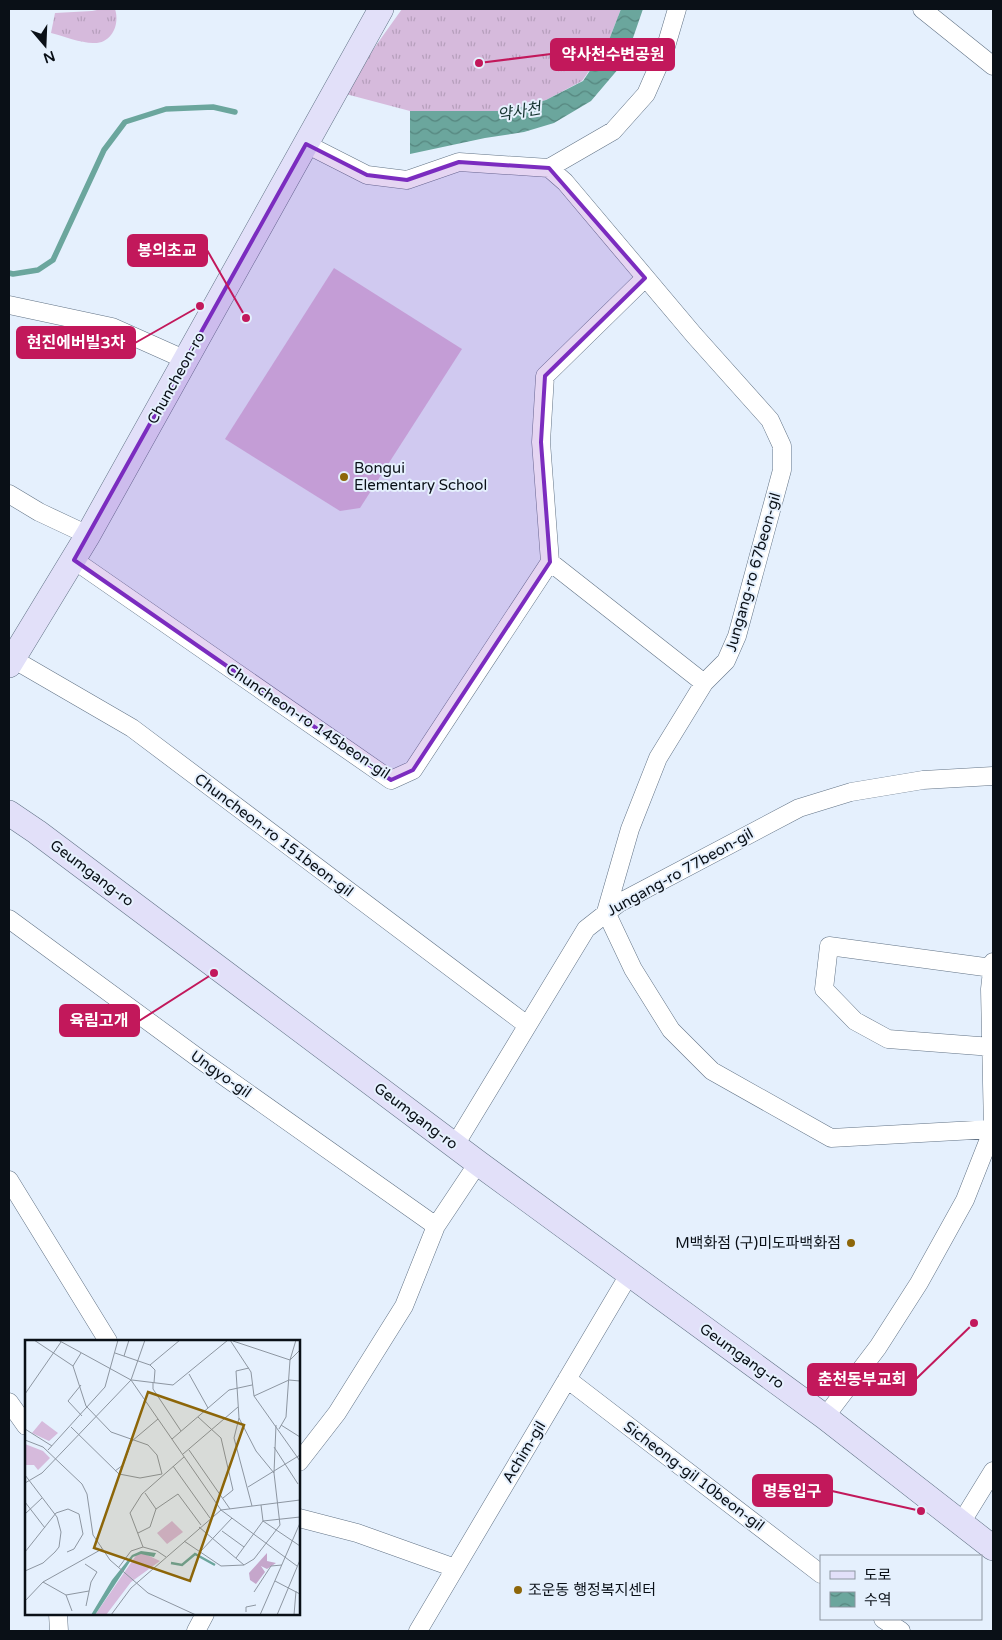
<svg xmlns="http://www.w3.org/2000/svg" width="1002" height="1640" font-family="'Varela Round','Noto Sans KR',sans-serif">
	<style>
		.grass { fill: url(#grass-tufts) }
		.garden { fill: #d6badc }
		.water { fill: url(#water-waves) }
		.lines { fill: none; stroke-linecap: round; stroke-linejoin: round }
		.stream { stroke: #6ba69d; stroke-width: 5.5 }
		.street-casing { stroke: #627386; stroke-width: 19 }
		.secondary-casing { stroke: #627386; stroke-width: 26 }
		.street { stroke: #fff; stroke-width: 18 }
		.secondary { stroke: #e2e0f9; stroke-width: 25 }
		.marked { fill: #7b2cbf; fill-opacity: 0.2; stroke: #7b2cbf; stroke-width: 4; stroke-linejoin: round }
		.poi-dot { fill: #8d6609; stroke: #e5f0fd; stroke-width: 2 }
		.labels { text-anchor: middle; dominant-baseline: central; stroke-width: 4; stroke-linejoin: round; paint-order: stroke }
		.street-label { font-size: 15px; fill: #0a1017; stroke: #e5f0fd }
		.poi-label { font-size: 15px; fill: #0a1017; stroke: #e5f0fd; text-anchor: start }
		.water-label { font-size: 16px; font-style: italic; fill: #153430; stroke: #e5f0fd }
		.inset-river { fill: none; stroke: #6ba69d; stroke-width: 2.5 }
		.inset-road { fill: none; stroke: #8d96a1; stroke-width: 1 }
		.view { fill: #8d6609; fill-opacity: 0.15; stroke: #8d6609; stroke-width: 2.5 }
		.inset-edge { fill: none; stroke: #0a1017; stroke-width: 2.5 }
		.leader { fill: none; stroke: #c2185b; stroke-width: 2 }
		.callout-dot { fill: #c2185b; stroke: #e5f0fd; stroke-width: 2 }
		.callout { fill: #c2185b; stroke: #c2185b; stroke-width: 2 }
		.callout-label { font-size: 16px; text-anchor: middle; font-weight: bold; fill: #fff }
	</style>
	<defs>
		<pattern id="grass-tufts" width="24" height="20" patternUnits="userSpaceOnUse" patternTransform="scale(1.25)"><rect width="24" height="20" fill="#d6badc"/><path d="M3 7l-1-3M5 7V3M7 7l1-3M15 17l-1-3M17 17v-4M19 17l1-3" fill="none" stroke="#b69fbc"/></pattern>
		<pattern id="water-waves" width="16" height="10" patternUnits="userSpaceOnUse" patternTransform="scale(1.25)"><rect width="16" height="10" fill="#6ba69d"/><path d="M0 5q4-4 8 0t8 0" fill="none" stroke="#56867f"/></pattern>
	</defs>
	<rect width="100%" height="100%" fill="#e5f0fd"/>
	<!-- grass -->
	<path class="grass" d="M102 9H115C120 24 112 44 93 43 81 43 63 36 51 33L55 13 92 11Z
		M402 9H621L607 45 582 81 546 100 506 111H410L342 93Z"/>
	<!-- garden -->
	<path class="garden" d="M334 268 462 349 360 508 340 511 225 439Z"/>
	<!-- water -->
	<path class="water" d="M621 9H643L625 61 591 101 554 123 524 132 485 138 410 154V111H506L546 100 583 81 607 45Z"/>
	<g class="lines">
		<!-- stream -->
		<path class="stream" d="M9 273 13 274 38 270 53 260 104 150 125 122 166 109 213 107 235 112"/>
		<!-- street casing -->
		<g class="street-casing">
			<path id="street" d="M922 9 993 66
				M306 144 367 175 407 180 459 162 549 168 565 182 694 335 770 420 782 446V470L737 636 726 661 704 683 658 758 630 829 606 912 633 969 671 1030 712 1071 831 1138 993 1129
				M549 168 613 131 646 94 664 53 677 9
				M645 278 545 376 541 442 550 562 704 683
				M9 305 112 327 186 360
				M9 494 39 512 88 535
				M74 560 391 780 413 770 550 562
				M13 659 132 728 527 1025
				M9 919 201 1060 436 1226
				M992 1047 888 1039 855 1021 824 989 829 946 992 968
				M455 1145 586 929 619 903 799 808 851 792 923 780 993 776
				M9 1180 108 1341
				M567 1379 821 1574
				M9 1402 26 1426
				M825 1417 878 1347 919 1283 965 1200 993 1129 990 989 993 962
				M299 1462 337 1413 404 1306 436 1226 478 1163
				M299 1518 357 1533 455 1568
				M961 1523 993 1471
				M58 1614 59 1631
				M883 1619 901 1631
				M196 1631 205 1614
				M418 1631 630 1273"/>
		</g>
		<!-- secondary casing -->
		<g class="secondary-casing">
			<path id="secondary" d="M9 665 88 535 381 9
				M9 813 37 832 478 1163 825 1417 993 1548"/>
		</g>
		<!-- street -->
		<use href="#street" class="street"/>
		<!-- secondary -->
		<use href="#secondary" class="secondary"/>
	</g>
	<!-- marked area -->
	<path class="marked" d="M306 144 367 175 407 180 459 162 549 168 645 278 545 376 541 442 550 562 413 770 391 780 74 560Z"/>
	<!-- markers -->
	<g class="poi-dot">
		<circle cx="344" cy="477" r="5"/>
		<circle cx="851" cy="1243" r="5"/>
		<circle cx="518" cy="1590" r="5"/>
	</g>
	<g class="labels">
		<!-- street labels -->
		<g class="street-label">
			<text transform="translate(176 378) rotate(-61)">Chuncheon-ro</text>
			<text transform="translate(753 572) rotate(-74)">Jungang-ro 67beon-gil</text>
			<text transform="translate(308 721) rotate(34)">Chuncheon-ro 145beon-gil</text>
			<text transform="translate(274 835) rotate(37)">Chuncheon-ro 151beon-gil</text>
			<text transform="translate(680 872) rotate(-29)">Jungang-ro 77beon-gil</text>
			<text transform="translate(92 873) rotate(37)">Geumgang-ro</text>
			<text transform="translate(221 1074) rotate(35)">Ungyo-gil</text>
			<text transform="translate(416 1116) rotate(37)">Geumgang-ro</text>
			<text transform="translate(742 1356) rotate(36)">Geumgang-ro</text>
			<text transform="translate(524 1452) rotate(-59)">Achim-gil</text>
			<text transform="translate(694 1476) rotate(37)">Sicheong-gil 10beon-gil</text>
		</g>
		<!-- poi labels -->
		<g class="poi-label">
			<text x="354" y="468">Bongui<tspan x="354" dy="17">Elementary School</tspan></text>
			<text x="841" y="1243" text-anchor="end">M백화점 (구)미도파백화점</text>
			<text x="528" y="1590">조운동 행정복지센터</text>
		</g>
		<!-- water labels -->
		<g class="water-label">
			<text transform="translate(519 112) rotate(-10)">약사천</text>
		</g>
	</g>
	<!-- overview -->
	<g transform="translate(25 1340)">
		<rect width="275" height="275" fill="#e5f0fd"/>
		<path d="M0 104 18 111 25 118 13 130 9 125H0ZM112 214H120L135 221 106 242 81 275H70Z" fill="#d6badc"/>
		<path d="M242 213V221L251 223 242 229 236 226 240 232 231 244 225 240 224 233Z" fill="#c5a6cb"/>
		<path d="M17 81 33 93 24 101 7 93ZM147 181 158 192 142 204 132 193Z" fill="#d6badc"/>
		<path d="M116 211 131 213 129 217 116 214 108 217 70 275H66L87 240 107 215Z" fill="#6ba69d"/>
		<path class="inset-river" d="M146 223 157 225 170 214 190 225"/>
		<path class="inset-road" d="M9 0 48 26 61 66 86 92 123 105 132 115 137 134M33 0 106 40 196 170 272 226M205 0 226 32 229 56 275 121M208 1 265 20 275 10M90 13 125 25M99 16 104 0M48 26 56 13M224 28 211 31 214 78 209 98 227 166M164 34 183 68M107 40 148 45 203 0M128 43V49L156 91M129 43 130 30 125 25 155 0M56 45 43 61 57 76M0 54 36 2M229 56 264 40 275 41M173 77 196 98 208 150 198 158M214 78 231 111 249 133M256 85 275 97M46 87 94 134 115 138 137 134M0 89 27 106M254 89 261 77 265 20 271 0M147 99 204 50 227 45M0 100 18 107 57 144 62 154 68 195 85 220 123 253 171 275M249 107 273 144M23 110 80 47 93 0M164 110 205 169M158 114 213 67M148 126 185 178M90 131 98 125 107 101 133 79M0 135 32 177 36 192 34 207 30 212 18 223 0 231M0 143 17 133 106 40 120 0M223 147 275 115M0 162 20 188M236 165 238 181 275 206M131 169 153 154 176 185M0 174 17 158M174 187 219 225M197 191 219 207M113 193 125 187 131 169 120 153M159 201 196 226 219 225 229 219 255 185 249 133 251 85M0 212 31 173 43 169 54 174 58 194 49 209 42 212M175 212 207 178M141 217 132 211 118 207 105 173 117 154 159 117M211 218 238 181 275 177M60 224 72 232 66 242 61 266M94 227 106 211 118 207M250 241 275 254M18 242 41 255 47 271M229 252 246 226 257 225M41 255 64 251M0 261 18 242 77 209M221 272V267L231 265M86 275 106 248 196 170 275 160M207 275H236M235 275 275 183M252 275 275 220M269 275 271 251"/>
		<path class="view" d="M123 52 219 85 165 241 69 208Z"/>
		<rect width="275" height="275" class="inset-edge"/>
	</g>
	<!-- callouts -->
	<path class="leader" d="M479 63L551 54M246 318L207 250M200 306L135 343M214 973L139 1021M974 1323L916 1379M921 1511L832 1491"/>
	<g class="callout-dot">
		<circle cx="479" cy="63" r="5"/>
		<circle cx="246" cy="318" r="5"/>
		<circle cx="200" cy="306" r="5"/>
		<circle cx="214" cy="973" r="5"/>
		<circle cx="974" cy="1323" r="5"/>
		<circle cx="921" cy="1511" r="5"/>
	</g>
	<g class="callout">
		<rect x="551" y="39" width="123" height="31" rx="5"/>
		<rect x="128" y="235" width="79" height="31" rx="5"/>
		<rect x="17" y="327" width="118" height="31" rx="5"/>
		<rect x="60" y="1005" width="79" height="31" rx="5"/>
		<rect x="808" y="1364" width="108" height="31" rx="5"/>
		<rect x="753" y="1475" width="79" height="31" rx="5"/>
	</g>
	<g class="callout-label">
		<text x="613" y="60">약사천수변공원</text>
		<text x="167" y="256">봉의초교</text>
		<text x="76" y="348">현진에버빌3차</text>
		<text x="99" y="1026">육림고개</text>
		<text x="862" y="1385">춘천동부교회</text>
		<text x="792" y="1497">명동입구</text>
	</g>
	<!-- border -->
	<rect width="1002" height="1640" fill="none" stroke="#0a1017" stroke-width="20"/>
	<!-- legend -->
	<rect x="820" y="1555" width="162" height="65" fill="#e5f0fd" stroke="#8d96a1"/>
	<rect x="830" y="1571" width="25" height="8" fill="#e2e0f9" stroke="#8d96a1"/>
	<text x="864" y="1580" font-size="15" fill="#0a1017">도로</text>
	<rect x="830" y="1592" width="25" height="15" fill="url(#water-waves)" stroke="#8d96a1"/>
	<text x="864" y="1605" font-size="15" fill="#0a1017">수역</text>
	<!-- north arrow -->
	<g transform="translate(45 45) rotate(161)" stroke="#e5f0fd" stroke-width="4" paint-order="stroke">
	<path d="M0-4L9 19L0 12L-9 19Z" fill="#0a1017"/>
	<text y="-8" font-size="14" font-weight="bold" text-anchor="middle" fill="#0a1017">N</text>
	</g>
</svg>
